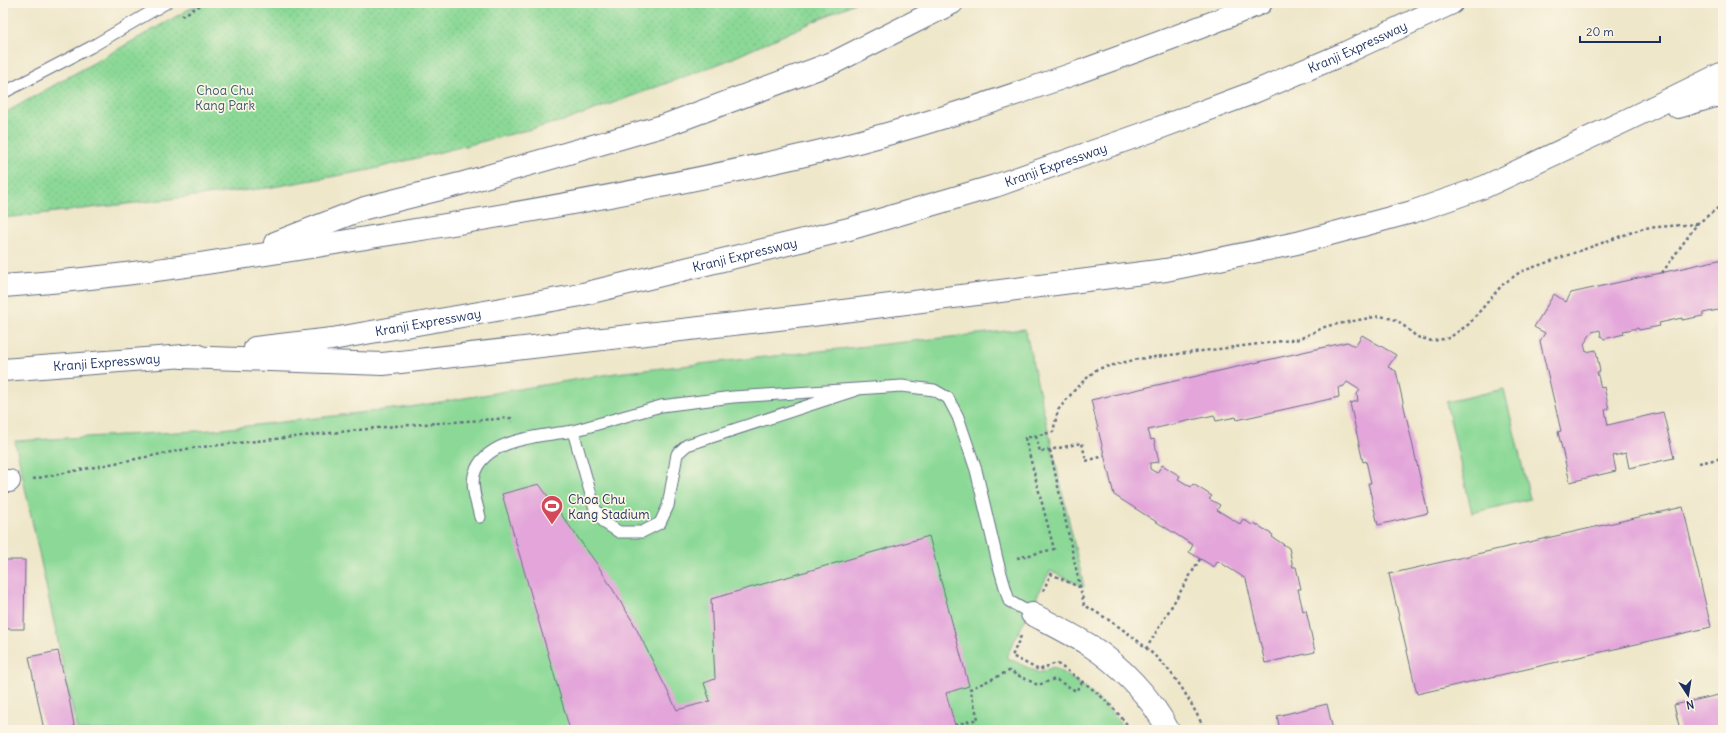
<svg xmlns="http://www.w3.org/2000/svg" width="1726" height="733" font-family="Delius,sans-serif">
	<style>
		.grass { fill: #8cd997; stroke: #54847a }
		.park { fill: url(#park-dots); stroke: #54847a }
		.building { fill: #e3a5da }
		.lines { fill: none; stroke-linecap: round; stroke-linejoin: round }
		.lane-casing { stroke: #656f84; stroke-width: 13 }
		.street-casing { stroke: #656f84; stroke-width: 24 }
		.highway-casing { stroke: #656f84; stroke-width: 24 }
		.path { stroke: #656f84; stroke-width: 2.5; stroke-dasharray: 3 3; stroke-linecap: butt }
		.lane { stroke: #fff; stroke-width: 11 }
		.street { stroke: #fff; stroke-width: 22 }
		.highway { stroke: #fff; stroke-width: 22 }
		.labels { text-anchor: middle; dominant-baseline: central; stroke-width: 3.5; stroke-linejoin: round; paint-order: stroke }
		.street-label { font-size: 13px; fill: #1b2f5e; stroke: #fcf5e5 }
		.park-label { font-size: 13px; fill: #375a6c; stroke: #fcf5e5 }
		.poi-label { font-size: 13px; fill: #1b2f5e; stroke: #fcf5e5; text-anchor: start }
	</style>
	<defs>
		<pattern id="park-dots" width="8" height="8" patternUnits="userSpaceOnUse"><rect width="8" height="8" fill="#8cd997"/><path d="M2 2h.1M6 6h.1" fill="none" stroke="#78bb85" stroke-width="1.8" stroke-linecap="round"/></pattern>
	</defs>
	<rect width="100%" height="100%" fill="#fcf5e5"/>
	<filter id="ink" filterUnits="userSpaceOnUse"><feTurbulence type="fractalNoise" baseFrequency=".025" numOctaves="2"/><feDisplacementMap in="SourceGraphic" scale="8" xChannelSelector="R" yChannelSelector="G"/><feConvolveMatrix kernelMatrix="1 2 1 2 8 2 1 2 1" color-interpolation-filters="sRGB"/></filter>
	<filter id="wash" filterUnits="userSpaceOnUse"><feTurbulence type="fractalNoise" baseFrequency=".012" numOctaves="4" result="noise"/><feDisplacementMap in="SourceGraphic" scale="16" xChannelSelector="R" yChannelSelector="G"/><feGaussianBlur stdDeviation="0.9" result="paint"/><feColorMatrix in="noise" values="0 0 0 0 0 0 0 0 0 0 0 0 0 0 0 0 0 1.4 0 .05"/><feComposite in="paint" operator="in"/></filter>
	<g filter="url(#wash)">
		<rect width="100%" height="100%" fill="#eee7ca"/>
		<!-- grass -->
		<path class="grass" d="M1025 329 1084 587 1050 571 1006 657 1039 673 1053 667C1081 684 1106 702 1125 730H77L15 441 213 430 410 407 616 373Z
			M1504 389 1530 499 1472 513 1446 402Z"/>
		<!-- park -->
		<path class="park" d="M200 3H855L724 62 567 120 370 170 267 188 3 218V114Z"/>
		<g id="blocks">
			<!-- building -->
			<path class="building" d="M1723 259V309L1703 313V316L1682 320V318L1659 323 1660 326 1639 330 1638 328 1623 331 1624 334 1604 339 1601 336 1600 330 1592 332 1584 344 1586 352 1596 350 1600 372H1597L1601 388 1604 387 1609 409 1605 410 1608 425 1663 412 1674 458 1629 468 1626 453 1613 456 1616 471 1570 482 1558 432 1561 431 1540 341 1545 333 1534 327 1554 294 1566 302 1571 293Z
				M1362 335 1396 355 1388 367 1396 371 1428 513 1378 525 1368 483H1371L1366 461 1363 462 1350 403 1358 401 1357 394 1360 390 1347 382 1344 386 1338 388 1339 397 1237 420 1236 417 1216 421 1214 415 1148 430 1151 440 1154 439 1159 462 1150 463V469L1157 473 1162 465 1180 476 1178 479 1191 487 1193 484 1212 496 1209 499 1220 505 1217 510 1240 524 1243 519 1252 525 1254 523 1273 535 1272 537 1289 548 1293 567H1296L1301 589H1298L1303 611 1306 610 1315 652 1265 663 1246 579 1218 561 1214 567 1189 552 1193 545 1114 495 1091 400 1347 342 1355 346Z
				M539 484 597 564 633 622 677 710 710 701 704 683 715 679 711 599 929 536 969 686 946 693 956 729 951 730H570L502 494Z
				M1683 507 1711 627 1417 694 1389 574Z
				M3 560H25L24 629H3Z
				M58 651 69 698 75 730H44L29 657Z
				M1723 694V730H1680L1674 705Z
				M1327 704 1333 730H1280L1277 716Z"/>
		</g>
	</g>
	<g filter="url(#ink)">
		<use href="#blocks" fill-opacity="0" stroke="#656f84" stroke-width="1"/>
		<g class="lines">
			<!-- lane casing -->
			<g class="lane-casing">
				<path id="lane" d="M3 93 91 47 166 3
					M859 389 687 445 677 454 668 506 660 523 642 532H619L605 523 595 509 573 431 661 406 733 397 902 386 934 390 948 398 958 417 976 470 998 563 1009 601 1032 614
					M480 517C477 504 471 488 474 475 484 438 543 436 573 431"/>
			</g>
			<!-- street casing -->
			<g class="street-casing">
				<path id="street" d="M3 481H9
					M1032 614C1051 624 1071 634 1089 645 1119 664 1152 698 1168 730"/>
			</g>
			<!-- highway casing -->
			<g class="highway-casing">
				<g id="highway">
					<path d="M1678 107 1715 96H1723"/>
					<path d="M275 243 365 208 460 184 666 125 835 62 952 3"/>
					<path d="M3 286C136 277 271 253 403 232 546 209 689 183 830 149 913 129 993 102 1073 74 1136 51 1200 29 1261 3"/>
					<path id="s1" d="M255 348 332 339 575 296 849 229 995 186 1140 135 1247 95 1343 54 1452 3"/>
					<path d="M182 357 383 364 804 316 1166 270 1297 243 1412 212 1484 187 1627 120 1723 73"/>
					<path id="s2" d="M3 370 197 355"/>
				</g>
			</g>
			<!-- path -->
			<path class="path" d="M182 16 204 3
				M3 116 8 113
				M1662 273 1697 224 1723 204
				M1036 436 1040 452 1082 443 1086 461 1104 456
				M1050 450 1084 605C1112 621 1140 640 1162 663 1181 682 1193 707 1205 730
				M1699 463 1723 458
				M33 479 192 448 395 426 511 418 512 422
				M1017 558 1054 549 1025 438 1053 432 1058 410 1078 386 1097 369 1138 359 1299 339 1327 326 1380 316 1397 320 1417 337 1432 341 1449 338 1469 324 1502 285 1520 272 1644 228 1697 224
				M1043 591 1051 574 1079 587
				M1021 636 1012 656 1039 670 1056 663C1087 684 1109 699 1131 730
				M1146 649 1200 559
				M955 725 978 719 970 689 1009 671 1038 685 1055 679 1076 691 1083 681"/>
			<!-- lane -->
			<use href="#lane" class="lane"/>
			<!-- street -->
			<use href="#street" class="street"/>
			<!-- highway -->
			<use href="#highway" class="highway"/>
		</g>
	</g>
	<!-- icons -->
	<defs>
		<g id="stadium-pin" transform="scale(1.15)"><path d="M0 17L-7.5 6A9.5 9.5 0 1 1 7.5 6Z" fill="#d1495b" stroke="#fcf5e5"/><path d="M0-5a6.5 5 0 1 0 0 10a6.5 5 0 1 0 0-10ZM-3.5-1.8h7v3.6h-7Z" fill="#fff"/></g>
	</defs>
	<g fill-rule="evenodd">
		<use href="#stadium-pin" x="552" y="506"/>
	</g>
	<g class="labels">
		<!-- street labels -->
		<g class="street-label">
			<text stroke="none"><textPath href="#s1" startOffset="1147">Kranji Expressway</textPath></text>
			<text stroke="none"><textPath href="#s1" startOffset="823">Kranji Expressway</textPath></text>
			<text stroke="none"><textPath href="#s1" startOffset="499">Kranji Expressway</textPath></text>
			<text stroke="none"><textPath href="#s1" startOffset="175">Kranji Expressway</textPath></text>
			<text stroke="none"><textPath href="#s2" startOffset="104">Kranji Expressway</textPath></text>
		</g>
		<!-- park labels -->
		<g class="park-label">
			<text x="225" y="90">Choa Chu<tspan x="225" dy="15">Kang Park</tspan></text>
		</g>
		<!-- poi labels -->
		<g class="poi-label">
			<text x="568" y="499">Choa Chu<tspan x="568" dy="15">Kang Stadium</tspan></text>
		</g>
	</g>
	<!-- margin -->
	<rect width="1726" height="733" fill="none" stroke="#fcf5e5" stroke-width="16"/>
	<!-- north arrow -->
	<g transform="translate(1688 695) rotate(168)" stroke="#fcf5e5" stroke-width="3" paint-order="stroke">
	<path d="M0-3L7 15L0 10L-7 15Z" fill="#1b2f5e"/>
	<text y="-6" font-size="11" font-weight="bold" text-anchor="middle" fill="#1b2f5e">N</text>
	</g>
	<!-- scale -->
	<path d="M1580 36v6h80v-6" fill="none" stroke="#1b2f5e" stroke-width="2"/>
	<text x="1586" y="36" font-size="12" fill="#1b2f5e" stroke="#fcf5e5" stroke-width="3" paint-order="stroke">20 m</text>
</svg>
